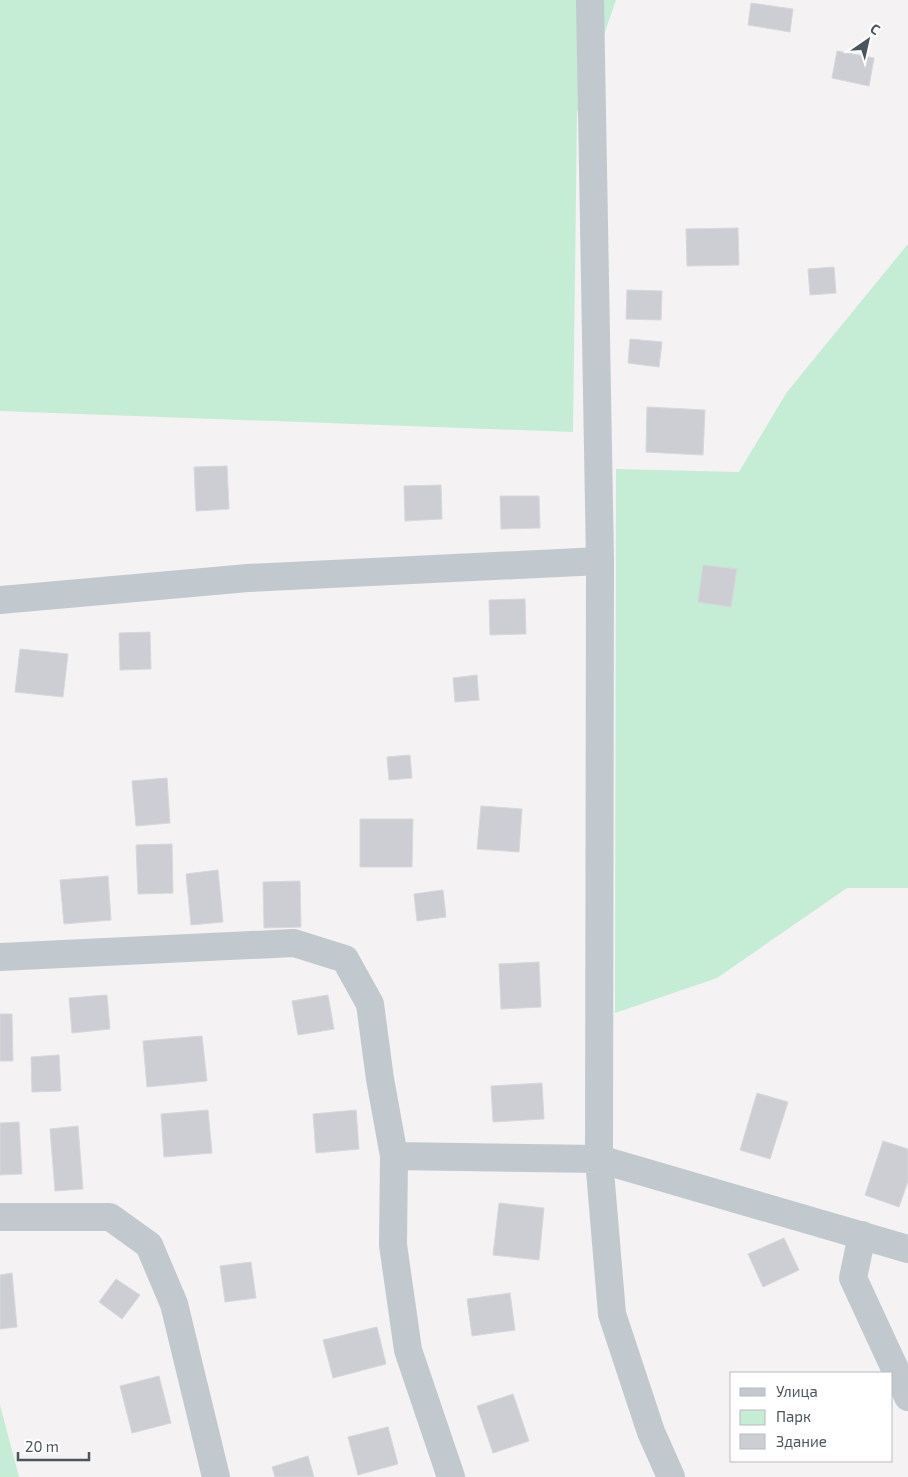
<svg xmlns="http://www.w3.org/2000/svg" width="908" height="1477" font-family="'Exo 2',sans-serif">
	<style>
		.green { fill: #c5ecd4 }
		.building { fill: #ccced4; stroke: #d6d8dc }
		.lines { fill: none; stroke-linecap: round; stroke-linejoin: round }
		.minor { stroke: #c1c9cf; stroke-width: 28 }
	</style>
	<rect width="100%" height="100%" fill="#f4f2f2"/>
	<!-- green -->
	<path class="green" d="M0 0H616L577 113 573 432 0 411Z
		M908 244V888H847L717 978 615 1013 616 469 739 472 787 392Z
		M0 1405 19 1477H0Z"/>
	<!-- building -->
	<path class="building" d="M751 3 793 9 790 32 748 25Z
		M837 51 874 58 869 86 832 78Z
		M738 228 739 265 687 266 686 229Z
		M834 267 836 293 810 295 808 269Z
		M627 290 662 291 661 320 626 319Z
		M630 339 662 342 659 367 628 363Z
		M647 407 705 410 703 455 646 452Z
		M227 466 229 509 196 511 194 467Z
		M441 485 442 519 405 521 404 486Z
		M500 496H539L540 528 501 529Z
		M703 565 737 569 731 607 698 602Z
		M525 599 526 634 490 635 489 600Z
		M150 632 151 669 120 670 119 633Z
		M20 649 68 654 63 697 15 692Z
		M477 675 479 700 455 702 453 678Z
		M410 755 412 778 389 780 387 757Z
		M167 778 170 823 136 826 132 781Z
		M481 806 522 809 519 852 477 849Z
		M360 819H413L412 867H360Z
		M172 844 173 893 138 894 136 845Z
		M218 870 223 922 191 925 186 874Z
		M108 876 111 920 64 924 60 880Z
		M300 881 301 927 264 928 263 882Z
		M443 890 446 917 417 921 414 894Z
		M539 962 541 1007 501 1009 499 964Z
		M107 995 110 1029 72 1033 69 998Z
		M328 995 334 1029 298 1035 292 1001Z
		M0 1014H12L13 1061H0Z
		M202 1036 207 1081 147 1087 143 1041Z
		M59 1055 61 1091 32 1092 31 1057Z
		M542 1083 544 1119 493 1122 491 1086Z
		M757 1093 788 1102 770 1159 740 1150Z
		M208 1110 212 1153 164 1157 161 1114Z
		M356 1110 359 1149 316 1153 313 1114Z
		M19 1122 22 1174 0 1175V1123Z
		M78 1126 83 1189 55 1191 50 1129Z
		M883 1141 908 1149V1181L899 1207 865 1195Z
		M499 1203 544 1208 539 1260 493 1255Z
		M784 1238 799 1270 763 1287 748 1254Z
		M251 1262 256 1298 225 1302 220 1266Z
		M12 1273 17 1327 0 1329V1275Z
		M116 1279 140 1295 122 1319 99 1302Z
		M510 1293 515 1330 472 1336 467 1299Z
		M377 1327 386 1364 333 1378 323 1340Z
		M159 1376 171 1423 132 1433 120 1386Z
		M513 1394 529 1441 493 1453 477 1406Z
		M388 1427 398 1464 358 1475 348 1437Z
		M308 1456 314 1477H275L272 1467Z"/>
	<g class="lines">
		<!-- minor -->
		<path class="minor" d="M590 0 600 561 599 1159 612 1314 651 1432 671 1477
			M0 600 248 578 600 561
			M0 957 294 943 345 959 370 1004 380 1079 394 1156 393 1245 408 1350 451 1477
			M394 1156 599 1159 908 1249
			M0 1217H110L149 1245 174 1304 216 1477
			M862 1235 853 1278 908 1397"/>
	</g>
	<!-- legend -->
	<rect x="730" y="1372" width="162" height="90" fill="#ffffff" stroke="#b7bbbf"/>
	<rect x="740" y="1388" width="25" height="8" fill="#c1c9cf" stroke="#b7bbbf"/>
	<text x="776" y="1397" font-size="15" fill="#4b555e">Улица</text>
	<rect x="740" y="1410" width="25" height="15" fill="#c5ecd4" stroke="#b7bbbf"/>
	<text x="776" y="1422" font-size="15" fill="#4b555e">Парк</text>
	<rect x="740" y="1434" width="25" height="15" fill="#ccced4" stroke="#b7bbbf"/>
	<text x="776" y="1447" font-size="15" fill="#4b555e">Здание</text>
	<!-- north arrow -->
	<g transform="translate(868 40) rotate(34)" stroke="#ffffff" stroke-width="4" paint-order="stroke">
	<path d="M0-4L9 19L0 12L-9 19Z" fill="#4b555e"/>
	<text y="-8" font-size="14" font-weight="bold" text-anchor="middle" fill="#4b555e">С</text>
	</g>
	<!-- scale -->
	<path d="M18 1452v8h71v-8" fill="none" stroke="#4b555e" stroke-width="2.5"/>
	<text x="25" y="1452" font-size="15" fill="#4b555e" stroke="#ffffff" stroke-width="4" paint-order="stroke">20 m</text>
</svg>
